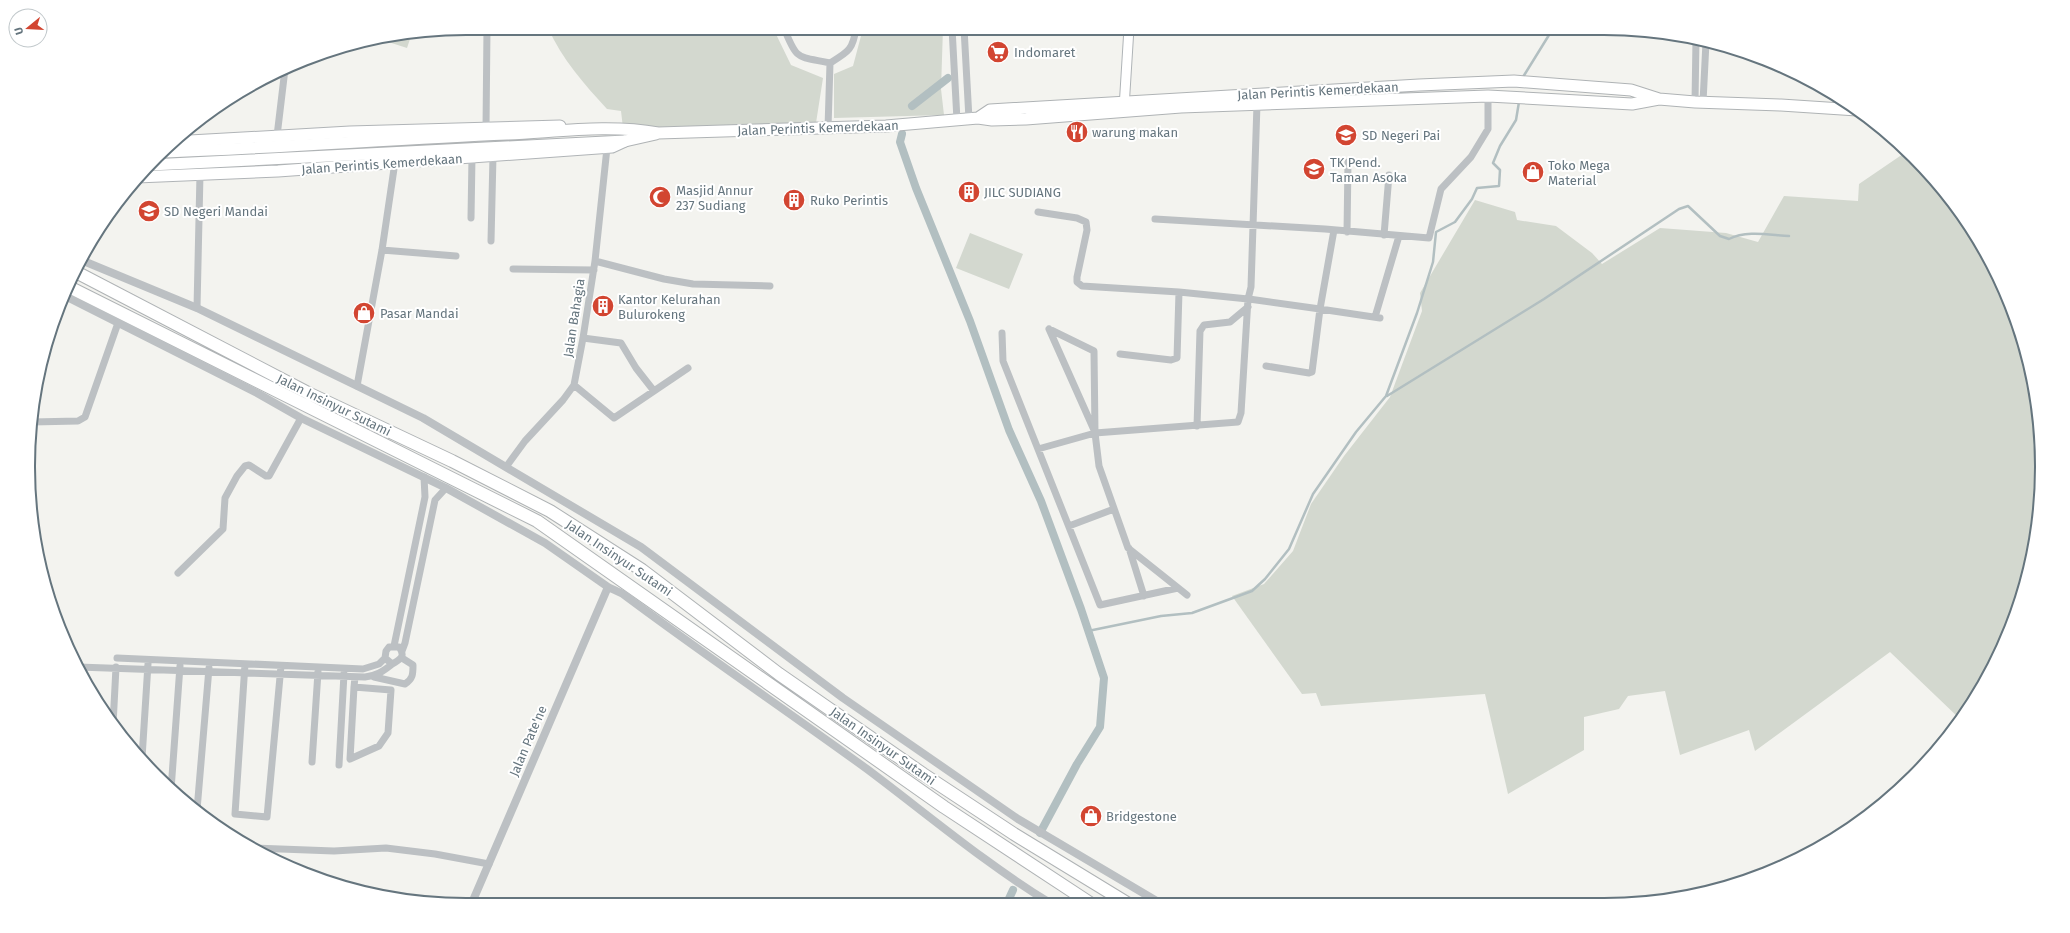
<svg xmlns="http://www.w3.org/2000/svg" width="2070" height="933" font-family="'Fira Sans',sans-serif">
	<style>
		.green { fill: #d3d8cf }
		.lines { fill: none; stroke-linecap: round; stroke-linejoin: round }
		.stream { stroke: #b2bfc1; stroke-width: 2.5 }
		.canal { stroke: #b2bfc1; stroke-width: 8 }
		.secondary-casing { stroke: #afb4b7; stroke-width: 11 }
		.primary-casing { stroke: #b0b4b7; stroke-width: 13 }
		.trunk-casing { stroke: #afb3b5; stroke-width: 13 }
		.motorway-casing { stroke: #afb3b5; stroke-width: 14 }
		.minor { stroke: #bcc0c3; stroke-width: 7 }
		.tertiary { stroke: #bcc0c3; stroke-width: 8 }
		.secondary { stroke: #fff; stroke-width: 9 }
		.primary { stroke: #fff; stroke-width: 11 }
		.trunk { stroke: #fff; stroke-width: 11 }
		.motorway { stroke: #fff; stroke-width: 12 }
		.labels { text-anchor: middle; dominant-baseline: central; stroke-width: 4; stroke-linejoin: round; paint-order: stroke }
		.poi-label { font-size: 13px; fill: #65757e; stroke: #fff; text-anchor: start }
		.street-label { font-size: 13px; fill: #65757e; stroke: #fff }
		.rim { fill: none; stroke: #65757e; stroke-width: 2 }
	</style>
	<rect width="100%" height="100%" fill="#f3f3ef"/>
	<!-- green -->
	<path class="green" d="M548 28H773L791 65 823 78 816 123 623 128 621 111 607 109C584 84 562 59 548 28Z
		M861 28H943L941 89 944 115 834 118V74L853 66 861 36Z
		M412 33 407 48 376 38Z
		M1903 154 1913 156 1968 223 2009 298 2034 381 2042 466 2034 552 2009 634 1960 719 1890 652 1755 751 1749 730 1680 755 1665 691 1628 696 1619 709 1584 717V750L1508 794 1485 694 1321 706 1316 693 1302 694 1232 596 1264 584 1293 551 1311 504 1344 456 1390 397 1422 311 1420 293 1475 200 1515 212 1517 220 1556 226 1592 253 1602 264 1660 228 1726 233 1758 242 1784 196 1858 201 1859 184Z
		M970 233 1023 254 1009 289 956 268Z"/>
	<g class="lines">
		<!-- stream -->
		<path class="stream" d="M1523 77 1549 35 1550 28
			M1387 396 1544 299 1679 209 1688 206 1720 236 1729 239C1747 230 1769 235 1789 236
			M1088 631 1161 616 1192 613 1252 591 1265 579 1289 549 1313 494 1356 432 1386 396 1417 313 1433 262 1436 232 1455 222 1472 199 1477 188 1499 186 1500 170 1493 163 1500 146 1516 120 1519 102"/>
		<!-- canal -->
		<path class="canal" d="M912 106 948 78
			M902 134 900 142 916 188 970 321 1009 430 1041 501 1081 609 1104 678 1100 727 1077 764 1040 833
			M1007 903 1013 890"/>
		<!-- secondary casing -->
		<g class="secondary-casing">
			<path id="secondary" d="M1124 108 1129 28"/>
		</g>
		<!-- primary casing -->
		<g class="primary-casing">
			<path id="primary" d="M172 142 350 132 560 126
				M137 177 278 171 612 147 625 141"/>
		</g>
		<!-- trunk casing -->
		<g class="trunk-casing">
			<path id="trunk" d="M978 118 990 110 1419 85 1514 81 1631 90 1659 99 1695 102 1781 105 1857 110
				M162 152C277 148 392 139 507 134 556 132 609 124 658 133L886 126 978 118 992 120 1026 119 1181 107 1488 96 1632 104 1659 99
				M150 165 625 141 656 134"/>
		</g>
		<!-- motorway casing -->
		<g class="motorway-casing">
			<path id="motorway" d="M76 272 310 394 452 461 550 511 642 570 779 674 923 774 1014 834 1127 903
				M69 287 537 521 944 807 1090 903"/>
		</g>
		<!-- minor -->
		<path class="minor" d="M784 28C797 61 797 56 830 63L828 128
			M952 28 957 120
			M964 28 969 119
			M830 63C848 52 853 50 856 28
			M1695 102 1696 39
			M1703 102 1706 42
			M486 128 487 28
			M277 136 285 69
			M1038 212 1077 218 1086 222 1087 230 1077 277V282L1082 286 1179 292 1248 299 1251 287 1257 104
			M471 218 472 157
			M1155 219 1325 229 1429 238 1441 189 1471 157 1488 129V96
			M1334 230 1320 309 1380 318
			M1347 232 1348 162
			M1384 235 1389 175
			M491 241 493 156
			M382 250 456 256
			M595 261 664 279 693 284 770 286
			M513 269 594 270
			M1249 299 1320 309 1312 372 1309 373 1266 366
			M197 308 200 174
			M1375 317 1399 236
			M1049 329 1094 351 1095 433 1099 466 1128 548 1187 595
			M1049 329 1094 430
			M1002 333 1003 361 1100 605 1178 588
			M583 338 621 343 636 368 654 391
			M1120 354 1171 360 1177 358 1179 292
			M574 385 614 418 688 368
			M357 386 382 250 395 162
			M32 422 78 421 85 417 118 323
			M1197 426 1200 331 1204 325 1230 322 1248 307
			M1038 449 1095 433 1238 422 1241 413 1248 299
			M506 467 525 441 563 400 574 385 583 338 595 261 607 148
			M1069 526 1114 509
			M1129 548 1144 596
			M178 573 223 529 225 498 237 476 245 466 249 465 266 476H269L301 418
			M394 646 425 497 424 477
			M402 651 405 643 435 500 446 488
			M117 658 363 669 379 664 385 658
			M245 664 235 814 267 817 281 666
			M78 667 365 677C376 676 382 672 391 665 398 660 407 658 399 647H389L386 651 385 658 392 664
			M374 677 405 684C413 679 413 674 413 665L402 658
			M354 687 391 690 388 733 379 746 350 759 354 687 355 677
			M113 725 116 667
			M142 758 148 664
			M312 762 318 672
			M339 765 344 674
			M171 790 180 666
			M197 810 209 668
			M251 848 334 851 386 848 435 854 489 864"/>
		<!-- tertiary -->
		<path class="tertiary" d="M81 260 197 308 423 418 641 547 843 698 1018 819 1160 903
			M65 296 257 393 301 418 446 488 545 543 608 587 623 594C703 654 786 710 867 769 927 814 986 864 1050 903
			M471 905 608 587"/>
		<!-- secondary -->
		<use href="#secondary" class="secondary"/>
		<!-- primary -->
		<use href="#primary" class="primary"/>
		<!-- trunk -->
		<use href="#trunk" class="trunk"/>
		<!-- motorway -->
		<use href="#motorway" class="motorway"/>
	</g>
	<!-- icons -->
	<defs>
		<g id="supermarket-disc" transform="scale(1.15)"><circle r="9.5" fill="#d24531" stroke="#fff"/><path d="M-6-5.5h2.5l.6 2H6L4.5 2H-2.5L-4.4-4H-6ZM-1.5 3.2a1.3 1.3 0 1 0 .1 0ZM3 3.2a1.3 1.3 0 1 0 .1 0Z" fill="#fff"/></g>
		<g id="restaurant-disc" transform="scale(1.15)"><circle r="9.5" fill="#d24531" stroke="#fff"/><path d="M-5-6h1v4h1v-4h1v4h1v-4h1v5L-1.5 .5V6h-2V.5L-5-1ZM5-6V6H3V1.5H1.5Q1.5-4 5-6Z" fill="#fff"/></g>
		<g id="school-disc" transform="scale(1.15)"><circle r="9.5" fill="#d24531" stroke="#fff"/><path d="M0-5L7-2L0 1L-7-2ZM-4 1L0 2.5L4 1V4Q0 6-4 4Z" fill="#fff"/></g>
		<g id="shop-disc" transform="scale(1.15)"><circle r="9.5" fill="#d24531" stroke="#fff"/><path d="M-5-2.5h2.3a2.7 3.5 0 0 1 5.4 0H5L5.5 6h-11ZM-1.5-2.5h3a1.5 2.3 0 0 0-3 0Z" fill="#fff"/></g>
		<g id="building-disc" transform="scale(1.15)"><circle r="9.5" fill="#d24531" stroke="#fff"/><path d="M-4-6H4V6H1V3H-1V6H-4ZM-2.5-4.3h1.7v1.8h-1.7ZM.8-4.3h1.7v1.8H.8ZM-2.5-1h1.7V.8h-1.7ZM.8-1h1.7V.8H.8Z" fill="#fff"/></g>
		<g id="mosque-disc" transform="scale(1.15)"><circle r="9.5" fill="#d24531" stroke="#fff"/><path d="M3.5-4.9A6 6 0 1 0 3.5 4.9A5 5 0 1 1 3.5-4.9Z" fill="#fff"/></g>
	</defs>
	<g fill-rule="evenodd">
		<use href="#supermarket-disc" x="998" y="52"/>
		<use href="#restaurant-disc" x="1077" y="132"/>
		<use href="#school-disc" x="1346" y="135"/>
		<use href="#school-disc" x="1314" y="169"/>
		<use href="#shop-disc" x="1533" y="172"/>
		<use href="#building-disc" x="969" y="192"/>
		<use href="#mosque-disc" x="660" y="197"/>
		<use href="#building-disc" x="794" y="200"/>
		<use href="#school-disc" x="149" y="211"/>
		<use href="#building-disc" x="603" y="306"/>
		<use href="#shop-disc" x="364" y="313"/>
		<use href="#shop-disc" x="1091" y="816"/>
	</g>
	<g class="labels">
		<!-- poi labels -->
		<g class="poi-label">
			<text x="1014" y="52">Indomaret</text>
			<text x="1092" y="132">warung makan</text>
			<text x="1362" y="135">SD Negeri Pai</text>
			<text x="1330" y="162">TK Pend.<tspan x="1330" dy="15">Taman Asoka</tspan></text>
			<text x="1548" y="165">Toko Mega<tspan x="1548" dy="15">Material</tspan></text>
			<text x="676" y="190">Masjid Annur<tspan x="676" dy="15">237 Sudiang</tspan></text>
			<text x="984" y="192">JILC SUDIANG</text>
			<text x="810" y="200">Ruko Perintis</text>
			<text x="164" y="211">SD Negeri Mandai</text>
			<text x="618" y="299">Kantor Kelurahan<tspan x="618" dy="15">Bulurokeng</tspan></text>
			<text x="380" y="313">Pasar Mandai</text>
			<text x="1106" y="816">Bridgestone</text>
		</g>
		<!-- street labels -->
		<g class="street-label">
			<text transform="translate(1318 91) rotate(-3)">Jalan Perintis Kemerdekaan</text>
			<text transform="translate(818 128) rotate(-2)">Jalan Perintis Kemerdekaan</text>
			<text transform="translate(382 164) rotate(-4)">Jalan Perintis Kemerdekaan</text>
			<text transform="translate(574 318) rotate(-81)">Jalan Bahagia</text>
			<text transform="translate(334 405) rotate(26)">Jalan Insinyur Sutami</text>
			<text transform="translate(619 558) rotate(34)">Jalan Insinyur Sutami</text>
			<text transform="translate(528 741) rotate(-67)">Jalan Pate'ne</text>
			<text transform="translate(883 746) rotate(35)">Jalan Insinyur Sutami</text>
		</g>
	</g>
	<!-- crop -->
	<path d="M0 0H2070V933H0ZM466 35H1604A431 431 0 0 1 2035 466V467A431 431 0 0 1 1604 898H466A431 431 0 0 1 35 467V466A431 431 0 0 1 466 35Z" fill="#fff" fill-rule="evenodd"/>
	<path class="rim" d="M466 35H1604A431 431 0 0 1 2035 466V467A431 431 0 0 1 1604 898H466A431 431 0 0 1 35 467V466A431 431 0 0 1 466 35Z"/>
	<!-- north arrow -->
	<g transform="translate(28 28) rotate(252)"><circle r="19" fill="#ffffff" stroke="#c1c8cb"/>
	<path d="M0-3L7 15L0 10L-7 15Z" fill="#d24531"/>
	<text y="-6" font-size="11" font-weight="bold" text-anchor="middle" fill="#65757e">U</text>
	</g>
</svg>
